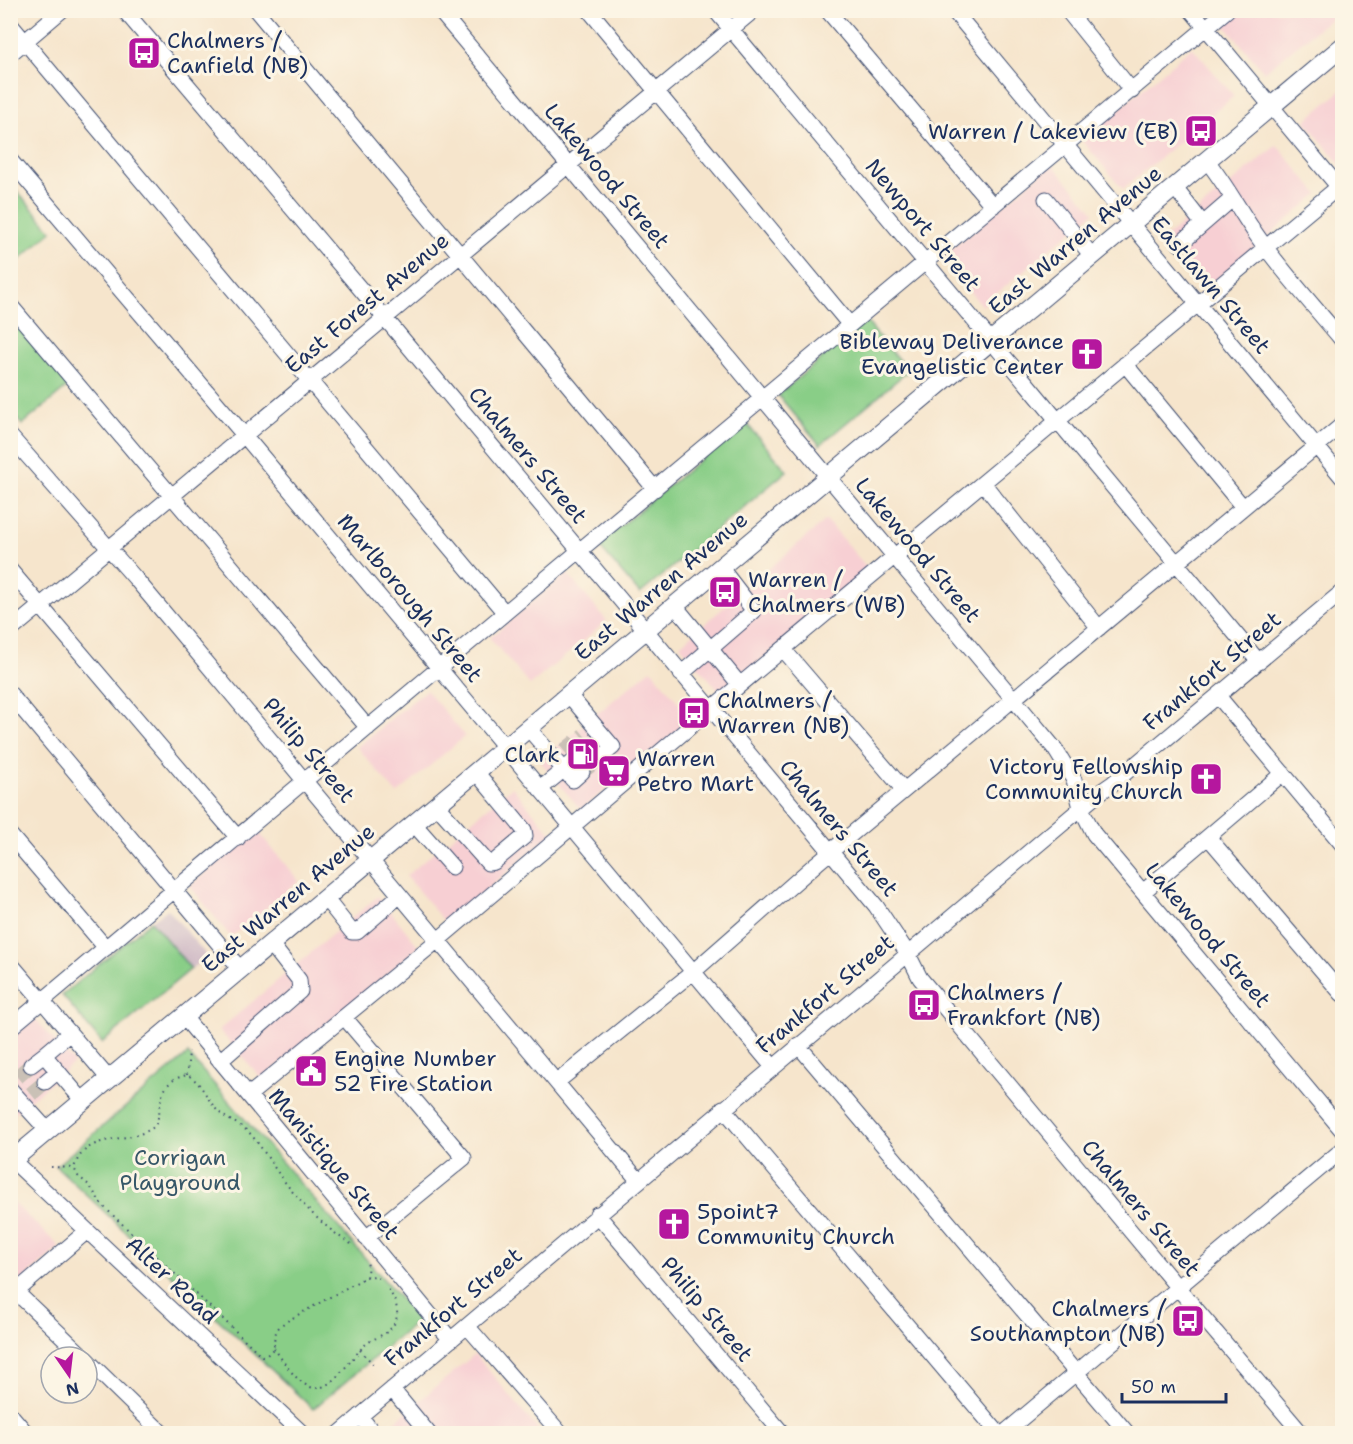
<svg xmlns="http://www.w3.org/2000/svg" width="1353" height="1444" font-family="'Shantell Sans',sans-serif">
	<style>
		.built { fill: #f7cfd3 }
		.industrial { fill: #d2bdc7 }
		.green { fill: #89ce87; stroke: #527e72; stroke-width: 1.5 }
		.lines { fill: none; stroke-linecap: round; stroke-linejoin: round }
		.minor-tunnel { stroke: #cac1b6; stroke-width: 15; stroke-dasharray: 15 8; stroke-linecap: butt }
		.minor-casing { stroke: #3c4a6e; stroke-width: 17 }
		.major-casing { stroke: #3c4a6e; stroke-width: 20 }
		.path { stroke: #3c4a6e; stroke-width: 2; stroke-dasharray: 1.5 4.5; stroke-linecap: butt }
		.minor { stroke: #fff; stroke-width: 15 }
		.major { stroke: #fff; stroke-width: 18 }
		.labels { text-anchor: middle; dominant-baseline: central; stroke-width: 6; stroke-linejoin: round; paint-order: stroke }
		.poi-label { font-size: 22px; fill: #1b2f5e; stroke: #fcf5e5; text-anchor: start }
		.street-label { font-size: 22px; fill: #1b2f5e; stroke: #fcf5e5 }
		.park-label { font-size: 22px; fill: #365768; stroke: #fcf5e5 }
	</style>
	<rect width="100%" height="100%" fill="#fcf5e5"/>
	<filter id="ink" filterUnits="userSpaceOnUse"><feTurbulence type="fractalNoise" baseFrequency=".0167" numOctaves="2"/><feDisplacementMap in="SourceGraphic" scale="12" xChannelSelector="R" yChannelSelector="G"/><feConvolveMatrix kernelMatrix="1 2 1 2 8 2 1 2 1" color-interpolation-filters="sRGB"/></filter>
	<filter id="wash" filterUnits="userSpaceOnUse"><feTurbulence type="fractalNoise" baseFrequency=".008" numOctaves="4" result="noise"/><feDisplacementMap in="SourceGraphic" scale="24" xChannelSelector="R" yChannelSelector="G"/><feGaussianBlur stdDeviation="1.35" result="paint"/><feColorMatrix in="noise" values="0 0 0 0 0 0 0 0 0 0 0 0 0 0 0 0 0 1.4 0 .05"/><feComposite in="paint" operator="in"/></filter>
	<g filter="url(#wash)">
		<rect width="100%" height="100%" fill="#f6e5cc"/>
		<!-- built -->
		<path class="built" d="M1236 11H1340L1264 72 1222 22Z
			M1192 47 1234 96 1123 189 1082 141Z
			M1342 90V167L1305 121Z
			M1277 145 1318 194 1207 288 1165 238Z
			M1052 164 1094 212 982 306 941 258Z
			M826 520 870 571 721 693 680 645Z
			M567 573 607 621 530 685 490 638Z
			M651 669 692 719 581 810 540 761Z
			M426 690 465 736 397 794 357 747Z
			M512 787 552 834 446 924 406 876Z
			M257 830 299 881 231 937 190 886Z
			M378 896 419 947 262 1079 219 1030Z
			M32 1015 74 1063 11 1116V1033Z
			M13 1202 60 1247 11 1290 10 1204Z
			M475 1354 541 1433 380 1434Z"/>
		<!-- industrial -->
		<path class="industrial" d="M168 909 207 956 191 969 151 921Z"/>
		<!-- green -->
		<path class="green" d="M10 183 52 231 11 267 10 266Z
			M10 307 71 384 22 425 11 411Z
			M866 321 908 371 820 445 778 395Z
			M745 422 787 471 640 594 598 545Z
			M151 921 191 969 102 1043 62 995Z
			M188 1054 419 1320 313 1409 56 1166Z"/>
	</g>
	<g filter="url(#ink)">
		<g class="lines">
			<!-- minor-tunnel -->
			<path class="minor-tunnel" d="M564 751 584 735
				M573 762 593 745
				M582 772 602 756
				M17 1077 31 1065
				M31 1094 45 1082"/>
			<!-- minor casing -->
			<g class="minor-casing">
				<path id="minor" d="M124 10 385 318 876 906 908 954 920 978 1178 1288 1302 1434
					M256 10 655 489
					M439 10 1055 749 1074 780 1081 808 1094 834 1342 1130
					M589 10 850 325
					M715 10 1259 662
					M827 10 993 206
					M953 10 1342 477
					M1067 10 1132 91
					M1191 10 1342 191
					M10 24 505 613
					M10 54 62 10
					M10 160 244 435 773 1067
					M1207 161C1229 188 1244 220 1266 248 1290 280 1317 310 1342 340
					M1175 188 1203 224
					M1046 199 1092 256
					M1180 244 1232 199
					M10 305 368 728
					M1125 364 1243 507
					M10 436 135 578 638 1180
					M983 483 1099 628
					M10 570 238 838
					M675 606 740 685
					M10 631 754 10
					M783 649 904 790
					M681 674 754 611 720 567
					M10 694 240 969
					M568 694 613 747 602 756
					M1218 696 1342 844
					M528 728 573 780 582 772
					M540 789 573 762
					M436 805 488 863 494 862 525 836 524 830 476 772
					M414 824 452 867
					M10 835 106 948
					M1208 837 1342 994
					M1143 892 1283 773
					M325 898 352 932H357L400 895
					M10 963 109 1079
					M184 1017 451 1340
					M344 1017 464 1158 366 1238
					M10 1028 439 668 1227 10
					M798 1045 1128 1434
					M44 1055 70 1033
					M220 1061 300 991 299 980 271 944
					M31 1065 44 1055 83 1101
					M45 1082 58 1071
					M557 1082 693 972 817 863 1342 425
					M10 1089 48 1131
					M249 1095 438 940 711 709 1342 184
					M723 1108 999 1434
					M10 1158 303 1434
					M597 1214 783 1434
					M16 1292 84 1357
					M10 1297 87 1231
					M467 1326 561 1434
					M87 1360 163 1434
					M392 1389 429 1434
					M10 1414 27 1434
					M360 1416 374 1434
					M339 1434 1099 793 1112 784 1342 592
					M1003 1434 1342 1150"/>
			</g>
			<!-- major casing -->
			<g class="major-casing">
				<path id="major" d="M10 1162 1342 47"/>
			</g>
			<!-- path -->
			<path class="path" d="M187 1075 189 1051
				M51 1167 74 1168
				M351 1244C323 1227 298 1201 279 1174 270 1162 263 1149 253 1137 244 1125 230 1122 220 1113 207 1102 203 1082 187 1075 155 1082 165 1104 155 1126 131 1146 86 1129 74 1168L78 1176 90 1186 102 1205 262 1356 267 1355 274 1348C274 1335 275 1328 287 1321L366 1277 375 1276 381 1280
				M366 1277 368 1267 367 1261
				M274 1348C283 1361 300 1389 317 1388 333 1388 353 1356 365 1345 374 1337 388 1335 394 1324 401 1312 395 1299 388 1289
				M360 1350 373 1364"/>
			<!-- minor -->
			<use href="#minor" class="minor"/>
			<!-- major -->
			<use href="#major" class="major"/>
		</g>
	</g>
	<!-- icons -->
	<defs>
		<g id="bus-square" transform="scale(1.725)"><rect x="-9" y="-9" width="18" height="18" rx="4" fill="#b5179e" stroke="#fcf5e5"/><path d="M-5-6H5V4H4V6H2V4H-2V6H-4V4H-5ZM-3.5-4V0h7V-4ZM-3.5 1.2v1.5H-2V1.2ZM2 1.2v1.5H3.5V1.2Z" fill="#fff"/></g>
		<g id="church-square" transform="scale(1.725)"><rect x="-9" y="-9" width="18" height="18" rx="4" fill="#b5179e" stroke="#fcf5e5"/><path d="M-1.2-6h2.4v3.5h3.3v2.4h-3.3V6h-2.4V-.1h-3.3v-2.4h3.3Z" fill="#fff"/></g>
		<g id="fuel-square" transform="scale(1.725)"><rect x="-9" y="-9" width="18" height="18" rx="4" fill="#b5179e" stroke="#fcf5e5"/><path d="M-5.5-6h7V0h2V4h1.3V-2.5L3-4.5l.8-.8L6-3V5H2.5V1h-1V6h-7ZM-4.2-4.7v3.2H.2V-4.7Z" fill="#fff"/></g>
		<g id="supermarket-square" transform="scale(1.725)"><rect x="-9" y="-9" width="18" height="18" rx="4" fill="#b5179e" stroke="#fcf5e5"/><path d="M-6-5.5h2.5l.6 2H6L4.5 2H-2.5L-4.4-4H-6ZM-1.5 3.2a1.3 1.3 0 1 0 .1 0ZM3 3.2a1.3 1.3 0 1 0 .1 0Z" fill="#fff"/></g>
		<g id="civic-square" transform="scale(1.725)"><rect x="-9" y="-9" width="18" height="18" rx="4" fill="#b5179e" stroke="#fcf5e5"/><path d="M-.6-6.5H3V-4.5H.6V-3L4-1V1h2V6H-6V1h2V-1L-.6-3ZM-1.2 2.5V6h2.4V2.5Z" fill="#fff"/></g>
	</defs>
	<g fill-rule="evenodd">
		<use href="#bus-square" x="144" y="53"/>
		<use href="#bus-square" x="1201" y="131"/>
		<use href="#church-square" x="1087" y="354"/>
		<use href="#bus-square" x="725" y="592"/>
		<use href="#bus-square" x="694" y="713"/>
		<use href="#fuel-square" x="583" y="754"/>
		<use href="#supermarket-square" x="614" y="771"/>
		<use href="#church-square" x="1206" y="779"/>
		<use href="#bus-square" x="924" y="1005"/>
		<use href="#civic-square" x="311" y="1071"/>
		<use href="#church-square" x="674" y="1224"/>
		<use href="#bus-square" x="1188" y="1321"/>
	</g>
	<g class="labels">
		<!-- poi labels -->
		<g class="poi-label">
			<text x="167" y="40">Chalmers /<tspan x="167" dy="25">Canfield (NB)</tspan></text>
			<text x="1178" y="131" text-anchor="end">Warren / Lakeview (EB)</text>
			<text x="1064" y="341" text-anchor="end">Bibleway Deliverance<tspan x="1064" dy="25">Evangelistic Center</tspan></text>
			<text x="748" y="579">Warren /<tspan x="748" dy="25">Chalmers (WB)</tspan></text>
			<text x="717" y="700">Chalmers /<tspan x="717" dy="25">Warren (NB)</tspan></text>
			<text x="560" y="754" text-anchor="end">Clark</text>
			<text x="637" y="758">Warren<tspan x="637" dy="25">Petro Mart</tspan></text>
			<text x="1183" y="766" text-anchor="end">Victory Fellowship<tspan x="1183" dy="25">Community Church</tspan></text>
			<text x="947" y="992">Chalmers /<tspan x="947" dy="25">Frankfort (NB)</tspan></text>
			<text x="334" y="1058">Engine Number<tspan x="334" dy="25">52 Fire Station</tspan></text>
			<text x="697" y="1211">5point7<tspan x="697" dy="25">Community Church</tspan></text>
			<text x="1165" y="1308" text-anchor="end">Chalmers /<tspan x="1165" dy="25">Southampton (NB)</tspan></text>
		</g>
		<!-- street labels -->
		<g class="street-label">
			<text transform="translate(607 176) rotate(50)">Lakewood Street</text>
			<text transform="translate(923 225) rotate(50)">Newport Street</text>
			<text transform="translate(1075 240) rotate(-40)">East Warren Avenue</text>
			<text transform="translate(1211 285) rotate(50)">Eastlawn Street</text>
			<text transform="translate(367 303) rotate(-40)">East Forest Avenue</text>
			<text transform="translate(528 455) rotate(50)">Chalmers Street</text>
			<text transform="translate(918 550) rotate(50)">Lakewood Street</text>
			<text transform="translate(661 586) rotate(-40)">East Warren Avenue</text>
			<text transform="translate(410 598) rotate(50)">Marlborough Street</text>
			<text transform="translate(1212 671) rotate(-40)">Frankfort Street</text>
			<text transform="translate(309 750) rotate(50)">Philip Street</text>
			<text transform="translate(839 828) rotate(50)">Chalmers Street</text>
			<text transform="translate(288 898) rotate(-40)">East Warren Avenue</text>
			<text transform="translate(1208 935) rotate(50)">Lakewood Street</text>
			<text transform="translate(825 994) rotate(-40)">Frankfort Street</text>
			<text transform="translate(334 1164) rotate(50)">Manistique Street</text>
			<text transform="translate(1141 1208) rotate(50)">Chalmers Street</text>
			<text transform="translate(172 1280) rotate(43)">Alter Road</text>
			<text transform="translate(453 1307) rotate(-40)">Frankfort Street</text>
			<text transform="translate(707 1309) rotate(50)">Philip Street</text>
		</g>
		<!-- park labels -->
		<g class="park-label">
			<text x="180" y="1157">Corrigan<tspan x="180" dy="25">Playground</tspan></text>
		</g>
	</g>
	<!-- margin -->
	<rect width="1353" height="1444" fill="none" stroke="#fcf5e5" stroke-width="36"/>
	<!-- north arrow -->
	<g transform="translate(69 1375) rotate(166)"><circle r="28" fill="#fcf5e5" stroke="#a2a6af" stroke-width="1.5"/>
	<path d="M0-4.5L10 22L0 15L-10 22Z" fill="#b5179e"/>
	<text y="-9" font-size="16" font-weight="bold" text-anchor="middle" fill="#1b2f5e">N</text>
	</g>
	<!-- scale -->
	<path d="M1122 1393v9h104v-9" fill="none" stroke="#1b2f5e" stroke-width="3"/>
	<text x="1131" y="1393" font-size="18" fill="#1b2f5e" stroke="#fcf5e5" stroke-width="4.5" paint-order="stroke">50 m</text>
</svg>
